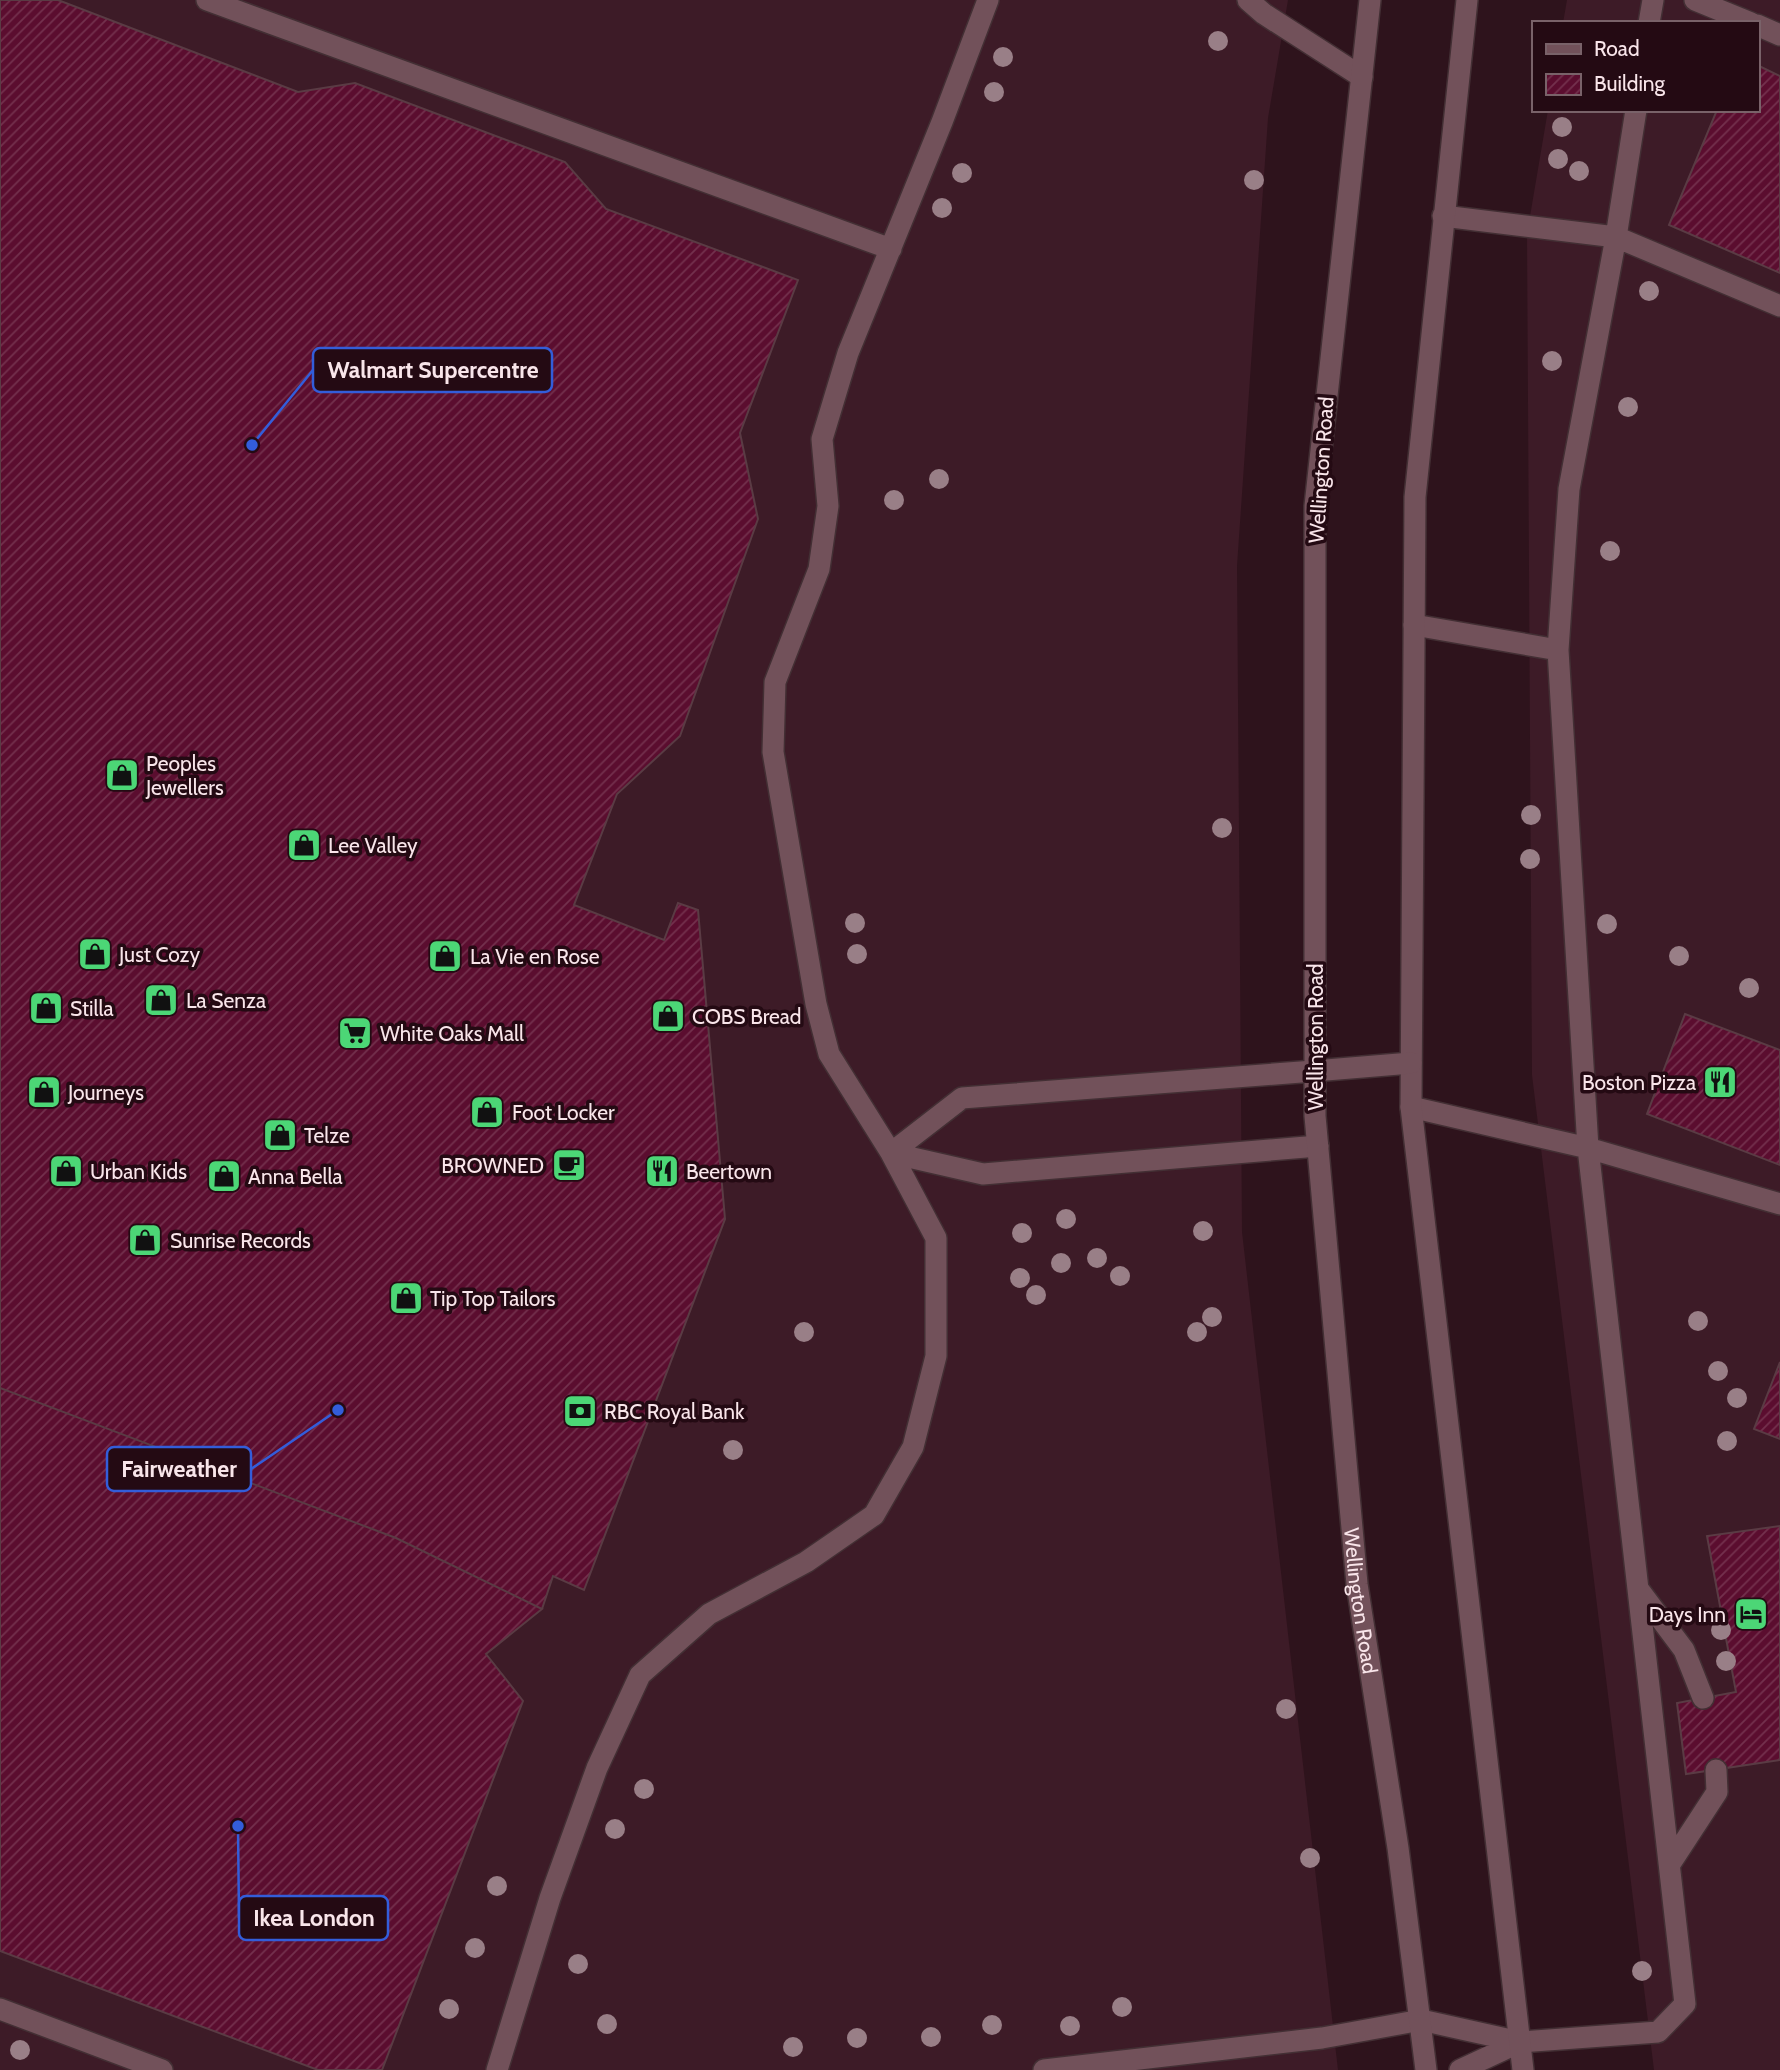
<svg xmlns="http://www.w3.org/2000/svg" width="1780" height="2070" font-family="Cabin,sans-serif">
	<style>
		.built { fill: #3d1b27 }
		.building { fill: url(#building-hatch); stroke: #5a3b44; stroke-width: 2 }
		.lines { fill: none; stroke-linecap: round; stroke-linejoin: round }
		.lane-casing { stroke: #432f34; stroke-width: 24 }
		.secondary-casing { stroke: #432f34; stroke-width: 24 }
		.lane { stroke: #72515a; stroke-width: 21 }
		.secondary { stroke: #72515a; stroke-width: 21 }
		.tree { fill: #997f87 }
		.labels { text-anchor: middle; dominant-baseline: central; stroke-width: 7; stroke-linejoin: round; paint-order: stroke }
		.street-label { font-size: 21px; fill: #f9e5ea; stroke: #240a13 }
		.poi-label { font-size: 21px; fill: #f9e5ea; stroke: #240a13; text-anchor: start }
		.leader { fill: none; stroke: #335dda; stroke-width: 2.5 }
		.callout-dot { fill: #335dda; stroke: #240a13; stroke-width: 2.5 }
		.callout { fill: #240a13; stroke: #335dda; stroke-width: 2.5 }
		.callout-label { font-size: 23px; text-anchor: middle; font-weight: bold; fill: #f9e5ea }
	</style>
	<defs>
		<pattern id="building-hatch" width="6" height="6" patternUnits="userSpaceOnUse" patternTransform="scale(1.75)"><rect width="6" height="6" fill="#5b0d2f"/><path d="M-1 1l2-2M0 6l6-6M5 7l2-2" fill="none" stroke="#73304d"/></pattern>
	</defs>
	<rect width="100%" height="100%" fill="#2e131c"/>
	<!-- built -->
	<path class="built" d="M0 0H1288L1268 118 1237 566 1242 1232 1338 2070H0Z
		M1567 0H1780V2070H1654L1532 1075 1527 234 1548 110H1757V23H1563Z"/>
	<!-- building -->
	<path class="building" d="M0 0H58L298 92 355 83 565 162 606 209 798 280 740 433 758 519 680 736 617 794 574 905 664 940 678 903 698 910 725 1219 584 1590 553 1576 542 1609 486 1654 523 1701 382 2070H318L0 1951Z
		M1757 65 1780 76V273L1669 225 1717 110H1757Z
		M1685 1014 1780 1050V1165L1647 1114Z
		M1780 1362V1439L1754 1429Z
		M0 1388 396 1538 542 1609 486 1654 523 1701 382 2070H318L0 1951Z
		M1780 1526V1760L1686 1774 1677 1703 1736 1692 1707 1536Z"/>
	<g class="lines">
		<!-- lane casing -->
		<g class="lane-casing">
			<path id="lane" d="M207 0 891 249
				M1248 0 1264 14 1362 77
				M1695 0 1751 23
				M1649 23 1653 0
				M1757 25 1780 35
				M1443 216 1616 237 1780 306
				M1414 625 1558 650
				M1411 1107 1588 1148 1780 1204
				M891 1153 962 1098 1314 1071
				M891 1153 983 1174 1318 1146
				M1639 1590 1684 1650 1703 1698
				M1670 1864 1717 1792 1716 1770
				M0 2009 162 2070
				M497 2070 550 1898 597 1768 640 1675 709 1614 806 1562 874 1515 913 1447 936 1356V1238L891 1153 829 1054 816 1004 773 752 775 682 819 569 828 506 822 439 848 353 942 122 988 0
				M1044 2070 1322 2038 1421 2020 1520 2042 1658 2032 1685 2004 1588 1148 1558 650 1569 489 1616 237 1636 110
				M1460 2070 1520 2042"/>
		</g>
		<!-- secondary casing -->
		<g class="secondary-casing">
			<g id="secondary">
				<path id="s1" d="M1370 0 1315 506V1116L1357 1584 1398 1848 1426 2070"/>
				<path d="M1467 0 1415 497 1411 1107 1523 2070"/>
				<path d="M1314 1071 1411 1063"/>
			</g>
		</g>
		<!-- lane -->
		<use href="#lane" class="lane"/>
		<!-- secondary -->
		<use href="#secondary" class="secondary"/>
	</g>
	<!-- trees -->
	<g class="tree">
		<circle cx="1218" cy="41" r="10"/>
		<circle cx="1003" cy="57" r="10"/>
		<circle cx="994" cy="92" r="10"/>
		<circle cx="1562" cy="127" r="10"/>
		<circle cx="1558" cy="159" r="10"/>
		<circle cx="1579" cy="171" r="10"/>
		<circle cx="962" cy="173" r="10"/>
		<circle cx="1254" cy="180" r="10"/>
		<circle cx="942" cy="208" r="10"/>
		<circle cx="1649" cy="291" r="10"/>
		<circle cx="1552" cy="361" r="10"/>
		<circle cx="1628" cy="407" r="10"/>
		<circle cx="939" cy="479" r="10"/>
		<circle cx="894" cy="500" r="10"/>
		<circle cx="1610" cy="551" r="10"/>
		<circle cx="1531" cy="815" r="10"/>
		<circle cx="1222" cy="828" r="10"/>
		<circle cx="1530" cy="859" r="10"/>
		<circle cx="855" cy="923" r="10"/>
		<circle cx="1607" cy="924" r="10"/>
		<circle cx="857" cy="954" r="10"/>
		<circle cx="1679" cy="956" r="10"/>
		<circle cx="1749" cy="988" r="10"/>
		<circle cx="1066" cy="1219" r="10"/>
		<circle cx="1203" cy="1231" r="10"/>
		<circle cx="1022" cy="1233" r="10"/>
		<circle cx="1097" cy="1258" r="10"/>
		<circle cx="1061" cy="1263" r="10"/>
		<circle cx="1120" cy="1276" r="10"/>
		<circle cx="1020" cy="1278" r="10"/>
		<circle cx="1036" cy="1295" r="10"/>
		<circle cx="1212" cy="1317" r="10"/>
		<circle cx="1698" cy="1321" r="10"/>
		<circle cx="804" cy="1332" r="10"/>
		<circle cx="1197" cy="1332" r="10"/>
		<circle cx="1718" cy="1371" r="10"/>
		<circle cx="1737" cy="1398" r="10"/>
		<circle cx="1727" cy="1441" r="10"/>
		<circle cx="733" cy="1450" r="10"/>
		<circle cx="1721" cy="1630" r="10"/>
		<circle cx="1726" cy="1661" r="10"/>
		<circle cx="1286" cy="1709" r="10"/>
		<circle cx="644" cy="1789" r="10"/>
		<circle cx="615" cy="1829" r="10"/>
		<circle cx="1310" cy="1858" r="10"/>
		<circle cx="497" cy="1886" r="10"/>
		<circle cx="475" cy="1948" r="10"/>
		<circle cx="578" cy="1964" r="10"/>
		<circle cx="1642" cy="1971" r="10"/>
		<circle cx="1122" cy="2007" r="10"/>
		<circle cx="449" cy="2009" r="10"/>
		<circle cx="607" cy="2024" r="10"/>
		<circle cx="992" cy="2025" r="10"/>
		<circle cx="1070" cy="2026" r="10"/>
		<circle cx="931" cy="2037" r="10"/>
		<circle cx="857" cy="2038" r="10"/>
		<circle cx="793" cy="2047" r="10"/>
		<circle cx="20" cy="2050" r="10"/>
	</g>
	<!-- icons -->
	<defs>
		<g id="shop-square" transform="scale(1.75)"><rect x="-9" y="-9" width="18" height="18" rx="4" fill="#4cd676" stroke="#240a13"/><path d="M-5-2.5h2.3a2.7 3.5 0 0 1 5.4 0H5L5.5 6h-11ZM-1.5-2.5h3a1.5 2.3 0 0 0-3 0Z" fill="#111"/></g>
		<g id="supermarket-square" transform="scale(1.75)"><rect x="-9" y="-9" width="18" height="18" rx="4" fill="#4cd676" stroke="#240a13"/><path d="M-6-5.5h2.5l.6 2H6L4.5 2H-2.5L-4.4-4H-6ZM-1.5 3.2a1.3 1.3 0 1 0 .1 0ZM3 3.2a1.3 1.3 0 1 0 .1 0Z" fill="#111"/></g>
		<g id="restaurant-square" transform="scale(1.75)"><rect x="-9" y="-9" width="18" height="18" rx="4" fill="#4cd676" stroke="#240a13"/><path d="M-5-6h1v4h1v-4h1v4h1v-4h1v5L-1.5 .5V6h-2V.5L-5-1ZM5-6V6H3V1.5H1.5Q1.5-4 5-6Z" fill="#111"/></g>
		<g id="cafe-square" transform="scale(1.75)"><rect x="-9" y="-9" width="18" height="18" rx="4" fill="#4cd676" stroke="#240a13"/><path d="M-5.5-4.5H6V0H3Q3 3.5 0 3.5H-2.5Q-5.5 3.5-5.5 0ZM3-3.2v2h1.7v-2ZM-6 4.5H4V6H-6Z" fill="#111"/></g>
		<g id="bank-square" transform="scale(1.75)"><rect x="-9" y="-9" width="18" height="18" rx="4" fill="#4cd676" stroke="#240a13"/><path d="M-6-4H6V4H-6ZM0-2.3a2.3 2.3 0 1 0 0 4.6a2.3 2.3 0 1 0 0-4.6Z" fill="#111"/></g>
		<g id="hotel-square" transform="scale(1.75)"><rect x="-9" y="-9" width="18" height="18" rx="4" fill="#4cd676" stroke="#240a13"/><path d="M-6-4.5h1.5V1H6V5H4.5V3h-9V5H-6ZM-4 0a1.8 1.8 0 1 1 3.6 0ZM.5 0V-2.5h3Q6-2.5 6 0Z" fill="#111"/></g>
	</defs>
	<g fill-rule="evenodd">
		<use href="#shop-square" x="122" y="775"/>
		<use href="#shop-square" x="304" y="845"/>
		<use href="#shop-square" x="95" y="954"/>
		<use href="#shop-square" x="445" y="956"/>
		<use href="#shop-square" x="161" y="1000"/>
		<use href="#shop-square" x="46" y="1008"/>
		<use href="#shop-square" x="668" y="1016"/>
		<use href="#supermarket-square" x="355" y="1033"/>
		<use href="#restaurant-square" x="1720" y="1082"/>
		<use href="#shop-square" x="44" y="1092"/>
		<use href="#shop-square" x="487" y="1112"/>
		<use href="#shop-square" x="280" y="1135"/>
		<use href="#cafe-square" x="569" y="1165"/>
		<use href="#shop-square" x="66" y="1171"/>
		<use href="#restaurant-square" x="662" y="1171"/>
		<use href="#shop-square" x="224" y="1176"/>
		<use href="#shop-square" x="145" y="1240"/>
		<use href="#shop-square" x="406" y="1298"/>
		<use href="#bank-square" x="580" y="1411"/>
		<use href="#hotel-square" x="1751" y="1614"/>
	</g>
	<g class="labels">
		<!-- street labels -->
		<g class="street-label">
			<text transform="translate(1321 470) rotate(-86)">Wellington Road</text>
			<text transform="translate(1315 1037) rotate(-90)">Wellington Road</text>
			<text stroke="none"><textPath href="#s1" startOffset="1606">Wellington Road</textPath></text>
		</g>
		<!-- poi labels -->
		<g class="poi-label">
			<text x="146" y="763">Peoples<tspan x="146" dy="24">Jewellers</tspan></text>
			<text x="328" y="845">Lee Valley</text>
			<text x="119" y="954">Just Cozy</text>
			<text x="470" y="956">La Vie en Rose</text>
			<text x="186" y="1000">La Senza</text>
			<text x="70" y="1008">Stilla</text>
			<text x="692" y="1016">COBS Bread</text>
			<text x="380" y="1033">White Oaks Mall</text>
			<text x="1696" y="1082" text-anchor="end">Boston Pizza</text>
			<text x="68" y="1092">Journeys</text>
			<text x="512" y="1112">Foot Locker</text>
			<text x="304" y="1135">Telze</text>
			<text x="544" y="1165" text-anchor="end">BROWNED</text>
			<text x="90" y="1171">Urban Kids</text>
			<text x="686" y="1171">Beertown</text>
			<text x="248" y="1176">Anna Bella</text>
			<text x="170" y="1240">Sunrise Records</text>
			<text x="430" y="1298">Tip Top Tailors</text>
			<text x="604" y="1411">RBC Royal Bank</text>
			<text x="1726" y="1614" text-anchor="end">Days Inn</text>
		</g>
	</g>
	<!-- callouts -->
	<path class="leader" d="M252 445L313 370M338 1410L251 1469M238 1826L239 1918"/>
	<g class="callout-dot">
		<circle cx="252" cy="445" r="7"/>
		<circle cx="338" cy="1410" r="7"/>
		<circle cx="238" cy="1826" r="7"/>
	</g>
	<g class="callout">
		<rect x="313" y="348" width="239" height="44" rx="7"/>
		<rect x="107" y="1447" width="144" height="44" rx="7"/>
		<rect x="239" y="1896" width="149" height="44" rx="7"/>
	</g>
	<g class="callout-label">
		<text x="433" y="378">Walmart Supercentre</text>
		<text x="179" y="1477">Fairweather</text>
		<text x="314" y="1926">Ikea London</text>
	</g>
	<!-- legend -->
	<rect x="1532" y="21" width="228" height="91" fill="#240a13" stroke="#796269" stroke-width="2"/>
	<rect x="1546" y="44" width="35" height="10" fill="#72515a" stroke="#796269" stroke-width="2"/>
	<text x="1594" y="56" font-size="21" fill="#f9e5ea">Road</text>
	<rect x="1546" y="74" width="35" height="21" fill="url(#building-hatch)" stroke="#796269" stroke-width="2"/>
	<text x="1594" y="91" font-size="21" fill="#f9e5ea">Building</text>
</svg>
